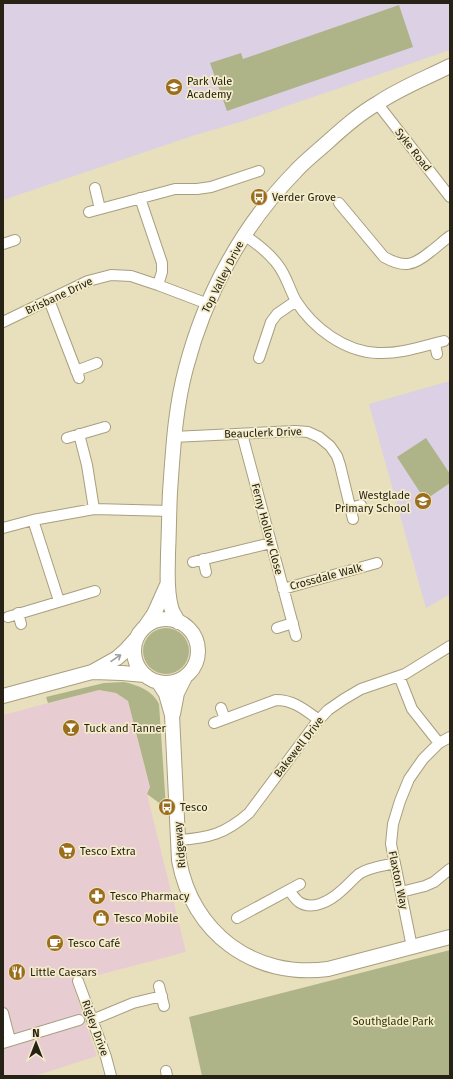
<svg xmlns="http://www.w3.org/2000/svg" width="453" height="1079" font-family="'Fira Sans',sans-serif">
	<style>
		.commercial { fill: #e7cdd2 }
		.education { fill: #dbd0e4 }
		.green { fill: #aeb488 }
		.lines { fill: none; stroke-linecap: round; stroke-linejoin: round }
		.street-casing { stroke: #a89f7f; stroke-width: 12 }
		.secondary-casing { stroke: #a89f7f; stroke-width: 16 }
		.street { stroke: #fff; stroke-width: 10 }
		.secondary { stroke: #fff; stroke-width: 14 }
		.oneway { stroke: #9d9c96 }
		.labels { text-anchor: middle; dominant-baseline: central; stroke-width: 3.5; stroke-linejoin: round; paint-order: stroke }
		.poi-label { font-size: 11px; fill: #262316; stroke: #f5ecca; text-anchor: start }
		.street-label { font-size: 11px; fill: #262316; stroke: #f5ecca }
		.park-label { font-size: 11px; fill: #30340e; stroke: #f5ecca }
	</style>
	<rect width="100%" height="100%" fill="#e8dfbd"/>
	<!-- commercial -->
	<path class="commercial" d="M99 690 116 693 128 701 150 787 147 794 186 952 72 982 97 1056 41 1074 30 1076H3V715L52 702Z"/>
	<!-- education -->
	<path class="education" d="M3 3H450V50L240 122 195 135 3 200Z
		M450 381V594L426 608 369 404Z"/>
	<!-- green -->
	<path class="green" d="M399 5 413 47 227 111 210 63 241 53 243 59Z
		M426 438 450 474V483L425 500 397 457Z
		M143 651a23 23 0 1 1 46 0a23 23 0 1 1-46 0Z
		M124 682C138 685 153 691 159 704L166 808 147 794 150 787 128 701 116 693 99 690 48 703 46 697 104 683Z
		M450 950V1076H202L189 1017Z"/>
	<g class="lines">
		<!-- street casing -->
		<g class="street-casing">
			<path id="street" d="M377 103 450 197
				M95 188 100 209
				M140 198 162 263V272L158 285
				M339 203 384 257C404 268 413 266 430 252 437 247 443 241 450 236
				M89 212 175 189H197L211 187 259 171
				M244 235C259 245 275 257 283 273 288 282 291 292 296 301 313 328 345 352 378 353 401 354 423 346 444 341
				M3 244 15 240
				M49 300 79 378
				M3 322 88 281 111 275 131 276 158 285 208 304
				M435 344 437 354
				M259 358 271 322 277 314 296 301
				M76 371 97 363
				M79 434 87 465 94 509
				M242 434 296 636
				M173 437 295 431 308 432 319 437 330 446 337 456 340 465 353 519
				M67 438 105 427
				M350 508 361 505
				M33 520 59 601
				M3 528 33 520 94 509 170 511
				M203 559 206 572
				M193 562 271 543
				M283 589 377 563
				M18 613 21 624
				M8 617 95 591
				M277 628 293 623
				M399 676 412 709 439 743
				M221 708 225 719
				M214 723 276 700C294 700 305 710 319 720
				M178 840C209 838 225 834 249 813L316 723 328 710 344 699 361 689 405 674 450 646
				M289 890C292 894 295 899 299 902 312 911 330 901 341 891 347 886 353 879 359 874 369 867 383 866 395 863
				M401 892 425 886 434 882 450 869
				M237 918 300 884
				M412 947 391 844 393 824 400 801 409 779 423 759 439 743 450 737
				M78 981 106 1057 111 1076
				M159 986 164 1006
				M3 1013 10 1040
				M92 1020 133 1003 162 996
				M3 1043 79 1020
				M166 1071 167 1076"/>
		</g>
		<!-- secondary casing -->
		<g class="secondary-casing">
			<path id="secondary" d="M134 651a32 32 0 1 1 64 0a32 32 0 1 1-64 0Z
				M178 622C176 617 172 612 171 607 166 589 168 571 168 553 169 533 169 512 170 492 173 450 175 409 186 368 205 295 242 226 295 172 303 163 313 155 322 147 340 131 357 115 378 103 400 88 426 78 450 66
				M145 627 154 614 167 585
				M93 672 122 673 145 675
				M159 683 166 694 172 715 179 860C192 933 254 979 328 969L450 937
				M3 696 92 672 117 658 126 650 136 639
				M173 714 177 693 185 677"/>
		</g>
		<!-- street -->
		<use href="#street" class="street"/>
		<!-- secondary -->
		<use href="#secondary" class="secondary"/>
	</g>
	<!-- one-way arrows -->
	<defs><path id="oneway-shaft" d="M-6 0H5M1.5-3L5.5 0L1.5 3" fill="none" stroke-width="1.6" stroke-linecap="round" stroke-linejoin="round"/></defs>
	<use class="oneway" href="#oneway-shaft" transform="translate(116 658) rotate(-34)"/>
	<!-- icons -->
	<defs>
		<g id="school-disc" transform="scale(0.9)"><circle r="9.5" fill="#9a6e1d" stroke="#f5ecca"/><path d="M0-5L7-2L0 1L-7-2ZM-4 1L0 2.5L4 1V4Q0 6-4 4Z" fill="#fff"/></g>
		<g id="bus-disc" transform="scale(0.9)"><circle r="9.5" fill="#9a6e1d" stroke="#f5ecca"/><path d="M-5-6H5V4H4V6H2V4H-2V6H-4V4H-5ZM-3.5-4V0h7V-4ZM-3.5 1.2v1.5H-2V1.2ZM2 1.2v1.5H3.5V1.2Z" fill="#fff"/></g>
		<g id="bar-disc" transform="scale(0.9)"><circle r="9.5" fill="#9a6e1d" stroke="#f5ecca"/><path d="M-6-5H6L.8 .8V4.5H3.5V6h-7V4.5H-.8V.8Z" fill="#fff"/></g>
		<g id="supermarket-disc" transform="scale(0.9)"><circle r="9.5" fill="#9a6e1d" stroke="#f5ecca"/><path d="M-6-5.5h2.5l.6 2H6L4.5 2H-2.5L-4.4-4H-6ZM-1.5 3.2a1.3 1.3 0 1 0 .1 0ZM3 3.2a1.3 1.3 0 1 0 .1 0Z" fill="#fff"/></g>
		<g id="pharmacy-disc" transform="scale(0.9)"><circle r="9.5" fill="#9a6e1d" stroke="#f5ecca"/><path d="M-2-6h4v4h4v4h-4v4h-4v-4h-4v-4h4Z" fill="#fff"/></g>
		<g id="shop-disc" transform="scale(0.9)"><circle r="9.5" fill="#9a6e1d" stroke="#f5ecca"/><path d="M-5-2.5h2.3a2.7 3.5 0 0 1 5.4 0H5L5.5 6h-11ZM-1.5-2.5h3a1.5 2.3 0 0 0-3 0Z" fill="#fff"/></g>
		<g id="cafe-disc" transform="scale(0.9)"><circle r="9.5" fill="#9a6e1d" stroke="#f5ecca"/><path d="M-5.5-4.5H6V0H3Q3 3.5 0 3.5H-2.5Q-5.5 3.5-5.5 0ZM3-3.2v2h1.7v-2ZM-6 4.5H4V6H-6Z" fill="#fff"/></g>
		<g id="restaurant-disc" transform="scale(0.9)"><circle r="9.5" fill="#9a6e1d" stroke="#f5ecca"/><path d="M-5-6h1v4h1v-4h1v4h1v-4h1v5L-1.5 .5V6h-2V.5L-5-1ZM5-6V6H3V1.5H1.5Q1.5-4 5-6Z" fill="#fff"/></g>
	</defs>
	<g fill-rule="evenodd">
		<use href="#school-disc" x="174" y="87"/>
		<use href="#bus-disc" x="259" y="197"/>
		<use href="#school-disc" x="423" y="501"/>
		<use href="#bar-disc" x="71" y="728"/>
		<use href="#bus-disc" x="167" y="807"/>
		<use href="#supermarket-disc" x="67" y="851"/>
		<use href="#pharmacy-disc" x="97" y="896"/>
		<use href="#shop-disc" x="101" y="918"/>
		<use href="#cafe-disc" x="55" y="943"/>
		<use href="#restaurant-disc" x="17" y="972"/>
	</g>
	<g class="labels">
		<!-- poi labels -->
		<g class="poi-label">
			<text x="187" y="81">Park Vale<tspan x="187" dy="13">Academy</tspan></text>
			<text x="272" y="197">Verder Grove</text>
			<text x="410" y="495" text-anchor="end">Westglade<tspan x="410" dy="13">Primary School</tspan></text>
			<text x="84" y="728">Tuck and Tanner</text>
			<text x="180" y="807">Tesco</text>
			<text x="80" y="851">Tesco Extra</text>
			<text x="110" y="896">Tesco Pharmacy</text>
			<text x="114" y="918">Tesco Mobile</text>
			<text x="68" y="943">Tesco Café</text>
			<text x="30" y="972">Little Caesars</text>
		</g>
		<!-- street labels -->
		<g class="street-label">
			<text transform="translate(413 150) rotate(52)">Syke Road</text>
			<text transform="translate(223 277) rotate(-63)">Top Valley Drive</text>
			<text transform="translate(59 296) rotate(-25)">Brisbane Drive</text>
			<text transform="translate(263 433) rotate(-2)">Beauclerk Drive</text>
			<text transform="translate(267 529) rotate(75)">Ferny Hollow Close</text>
			<text transform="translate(326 577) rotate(-15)">Crossdale Walk</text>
			<text transform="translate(299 747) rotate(-52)">Bakewell Drive</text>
			<text transform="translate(180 845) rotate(-95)">Ridgeway</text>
			<text transform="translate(398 880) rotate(78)">Flaxton Way</text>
			<text transform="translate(95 1028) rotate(70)">Rigley Drive</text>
		</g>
		<!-- park labels -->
		<g class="park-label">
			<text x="393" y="1021">Southglade Park</text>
		</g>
	</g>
	<!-- border -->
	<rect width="453" height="1079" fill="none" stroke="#262316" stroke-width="8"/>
	<!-- north arrow -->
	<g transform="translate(36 1043)" stroke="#f5ecca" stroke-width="3" paint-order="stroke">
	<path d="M0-3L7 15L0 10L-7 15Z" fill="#262316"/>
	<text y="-6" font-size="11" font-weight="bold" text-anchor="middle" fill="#262316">N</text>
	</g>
</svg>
